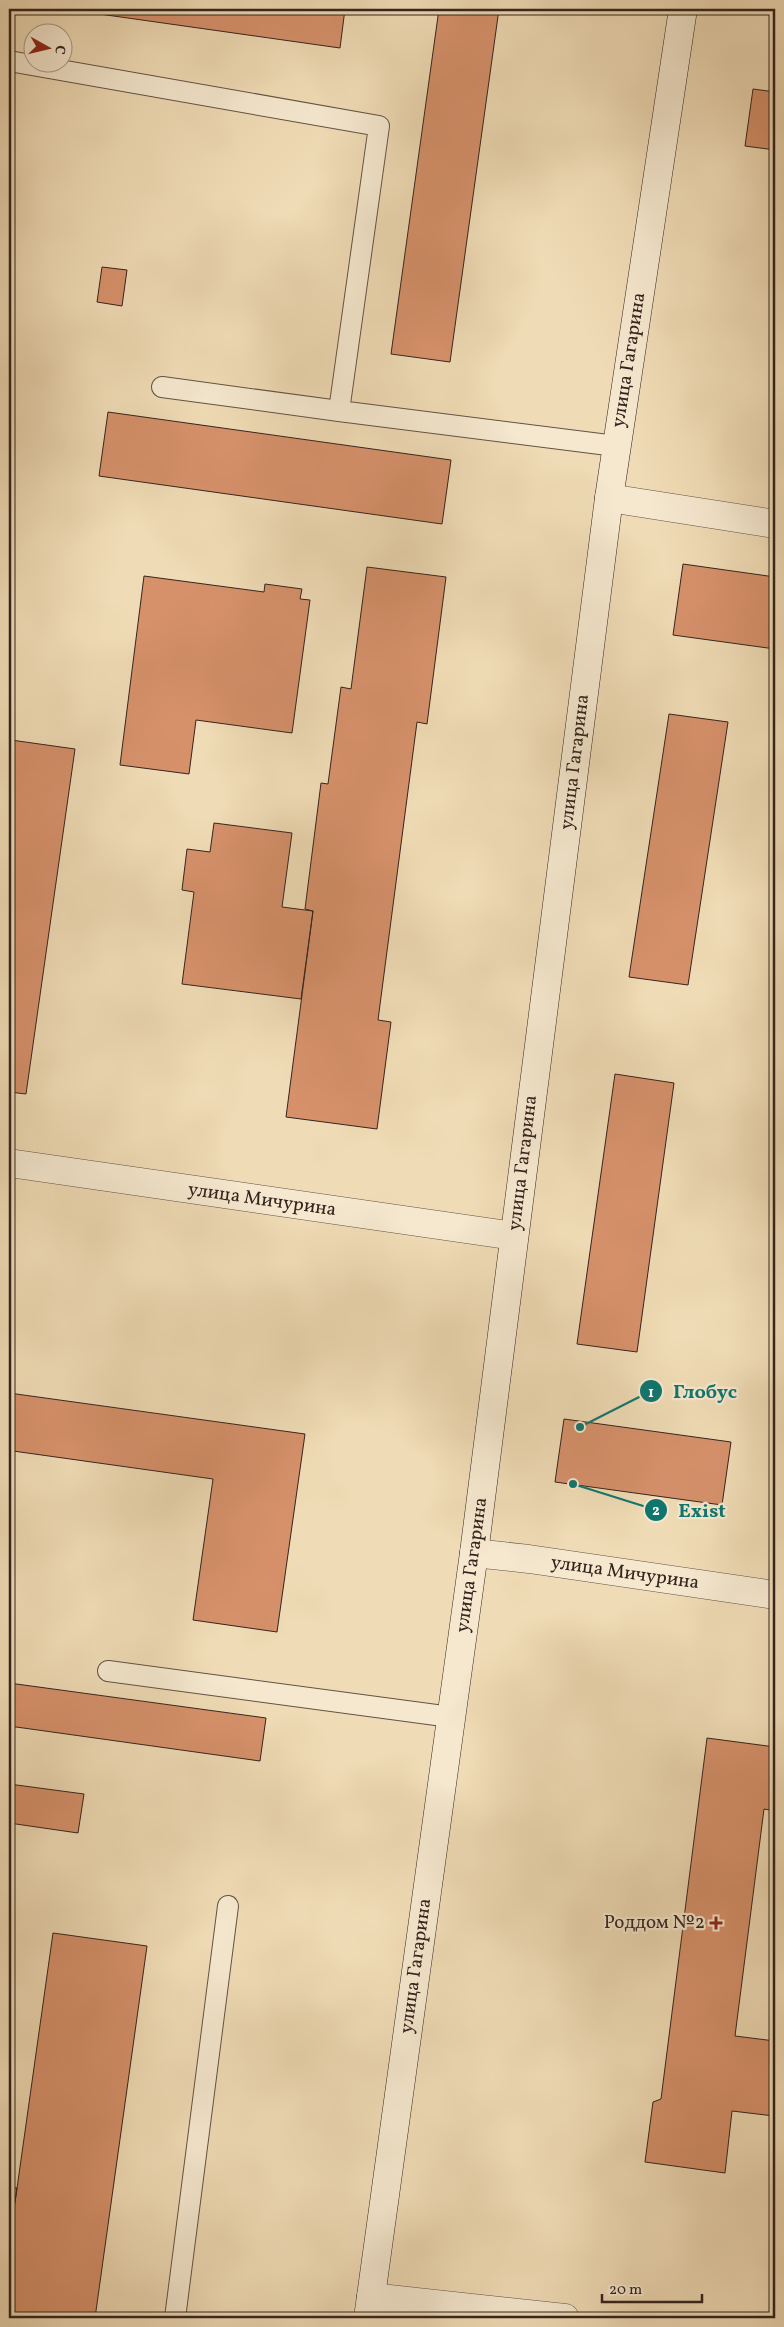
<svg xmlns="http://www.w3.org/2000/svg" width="784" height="2327" font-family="Vollkorn,serif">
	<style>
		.building { fill: #d6916b; stroke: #34241e }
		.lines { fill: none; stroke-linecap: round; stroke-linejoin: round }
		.lane-casing { stroke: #635244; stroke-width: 22 }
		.street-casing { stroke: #635244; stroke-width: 29 }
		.secondary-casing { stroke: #34241e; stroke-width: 29 }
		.lane { stroke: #f5e8cf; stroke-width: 20 }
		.street { stroke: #f5e8cf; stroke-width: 28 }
		.secondary { stroke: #f5e8cf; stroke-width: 28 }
		.poi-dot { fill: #8f2418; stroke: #f5e8cf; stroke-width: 2 }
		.labels { text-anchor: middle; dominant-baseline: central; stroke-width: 4.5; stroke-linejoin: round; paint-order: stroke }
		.street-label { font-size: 19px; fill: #34241e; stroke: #f5e8cf }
		.poi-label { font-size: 19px; fill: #34241e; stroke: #f5e8cf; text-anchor: end }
		.leader { fill: none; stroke: #0f766e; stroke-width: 2 }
		.callout-dot { fill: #0f766e; stroke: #f5e8cf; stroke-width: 2 }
		.mark-label { font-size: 15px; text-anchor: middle; font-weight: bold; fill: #fff }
		.callout-label { font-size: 20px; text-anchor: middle; font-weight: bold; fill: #0f766e; stroke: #f5e8cf; stroke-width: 4.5; stroke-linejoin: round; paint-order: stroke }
	</style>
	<rect width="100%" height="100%" fill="#efdbb5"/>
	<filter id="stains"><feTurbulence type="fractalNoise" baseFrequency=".004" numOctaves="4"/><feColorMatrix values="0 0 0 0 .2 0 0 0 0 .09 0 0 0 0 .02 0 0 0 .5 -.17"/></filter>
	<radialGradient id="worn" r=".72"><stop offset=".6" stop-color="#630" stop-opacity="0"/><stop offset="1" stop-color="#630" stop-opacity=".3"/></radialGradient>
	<!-- building -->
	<path class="building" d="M64 9H345L340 48Z
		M439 9H499L450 362 391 354Z
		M753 89 775 92V150L745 146Z
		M102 267 127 270 122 306 97 302Z
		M108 412 451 460 442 524 99 476Z
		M683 564 775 577V649L673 635Z
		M367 567 446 577 427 724 417 722 378 1020 391 1022 377 1129 286 1117 313 911 305 909 321 783 328 784 341 687 351 689Z
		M144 576 264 592 265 584 302 589 300 599 310 600 292 733 196 720 189 774 120 765Z
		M669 714 728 722 688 985 629 977Z
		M11 740 75 749 26 1094 9 1092V758Z
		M214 823 292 833 282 907 313 911 301 999 182 984 194 892 182 890 187 849 210 852Z
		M615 1074 674 1083 637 1352 577 1344Z
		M9 1393 305 1434 277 1632 193 1620 213 1479 13 1451 9 1479Z
		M564 1419 731 1442 722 1505 555 1482Z
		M9 1683 266 1718 260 1761 9 1726Z
		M707 1738 775 1747V1811L764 1809 735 2036 775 2041V2103L774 2116 732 2111 725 2173 645 2162 653 2102 661 2099Z
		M9 1784 84 1794 78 1833 9 1823Z
		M53 1933 147 1946 95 2318H9V2245Z
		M9 2187 17 2188 15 2202 9 2201Z"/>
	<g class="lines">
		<!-- lane casing -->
		<g class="lane-casing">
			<path id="lane" d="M9 61 379 126 339 411 616 446
				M162 387 339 411
				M108 1671 451 1717
				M175 2318 228 1906"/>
		</g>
		<!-- street casing -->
		<g class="street-casing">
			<path id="street" d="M609 498 775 524
				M9 1163 514 1236
				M474 1553 529 1559 775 1595
				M371 2297 565 2318"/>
		</g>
		<!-- secondary casing -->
		<g class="secondary-casing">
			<path id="secondary" d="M368 2318 474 1553 609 498 683 9"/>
		</g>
		<!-- lane -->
		<use href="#lane" class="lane"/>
		<!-- street -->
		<use href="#street" class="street"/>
		<!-- secondary -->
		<use href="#secondary" class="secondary"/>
	</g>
	<!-- markers -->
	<path class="poi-dot" d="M713.5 1915.5h5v5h5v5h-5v5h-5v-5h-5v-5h5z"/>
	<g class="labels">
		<!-- street labels -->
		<g class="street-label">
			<text transform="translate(629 360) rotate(-81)">улица Гагарина</text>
			<text transform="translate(575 762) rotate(-83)">улица Гагарина</text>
			<text transform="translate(523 1163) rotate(-83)">улица Гагарина</text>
			<text transform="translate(262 1200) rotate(8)">улица Мичурина</text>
			<text transform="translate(472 1565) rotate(-82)">улица Гагарина</text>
			<text transform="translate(625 1573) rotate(8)">улица Мичурина</text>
			<text transform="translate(416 1966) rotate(-82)">улица Гагарина</text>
		</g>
		<!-- poi labels -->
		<g class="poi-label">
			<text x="705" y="1923">Роддом №2</text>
		</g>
	</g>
	<!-- callouts -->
	<path class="leader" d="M580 1427L651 1391M573 1484L656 1510"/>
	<g class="callout-dot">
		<circle cx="580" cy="1427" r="5"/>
		<circle cx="573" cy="1484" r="5"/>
		<circle cx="651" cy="1391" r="12"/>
		<circle cx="656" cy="1510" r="12"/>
	</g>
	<g class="mark-label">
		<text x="651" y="1397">1</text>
		<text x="656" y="1515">2</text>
	</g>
	<g class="callout-label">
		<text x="705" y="1398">Глобус</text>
		<text x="702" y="1517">Exist</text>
	</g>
	<!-- margin -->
	<rect width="784" height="2327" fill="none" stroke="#efdbb5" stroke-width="30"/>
	<rect x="10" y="10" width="764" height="2307" fill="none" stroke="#34241e" stroke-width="2.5"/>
	<rect x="15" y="15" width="754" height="2297" fill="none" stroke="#34241e"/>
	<!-- north arrow -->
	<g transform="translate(48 48) rotate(98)"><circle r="24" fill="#f5e8cf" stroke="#a89a88"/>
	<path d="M0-4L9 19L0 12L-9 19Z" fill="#8f2418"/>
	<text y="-8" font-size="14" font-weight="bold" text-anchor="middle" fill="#34241e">С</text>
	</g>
	<!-- scale -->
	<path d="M602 2294v8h100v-8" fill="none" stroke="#34241e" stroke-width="2.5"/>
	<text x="609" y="2294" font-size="15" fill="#34241e" stroke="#f5e8cf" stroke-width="4" paint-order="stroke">20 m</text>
	<rect width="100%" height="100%" filter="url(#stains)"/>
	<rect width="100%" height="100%" fill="url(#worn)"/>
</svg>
